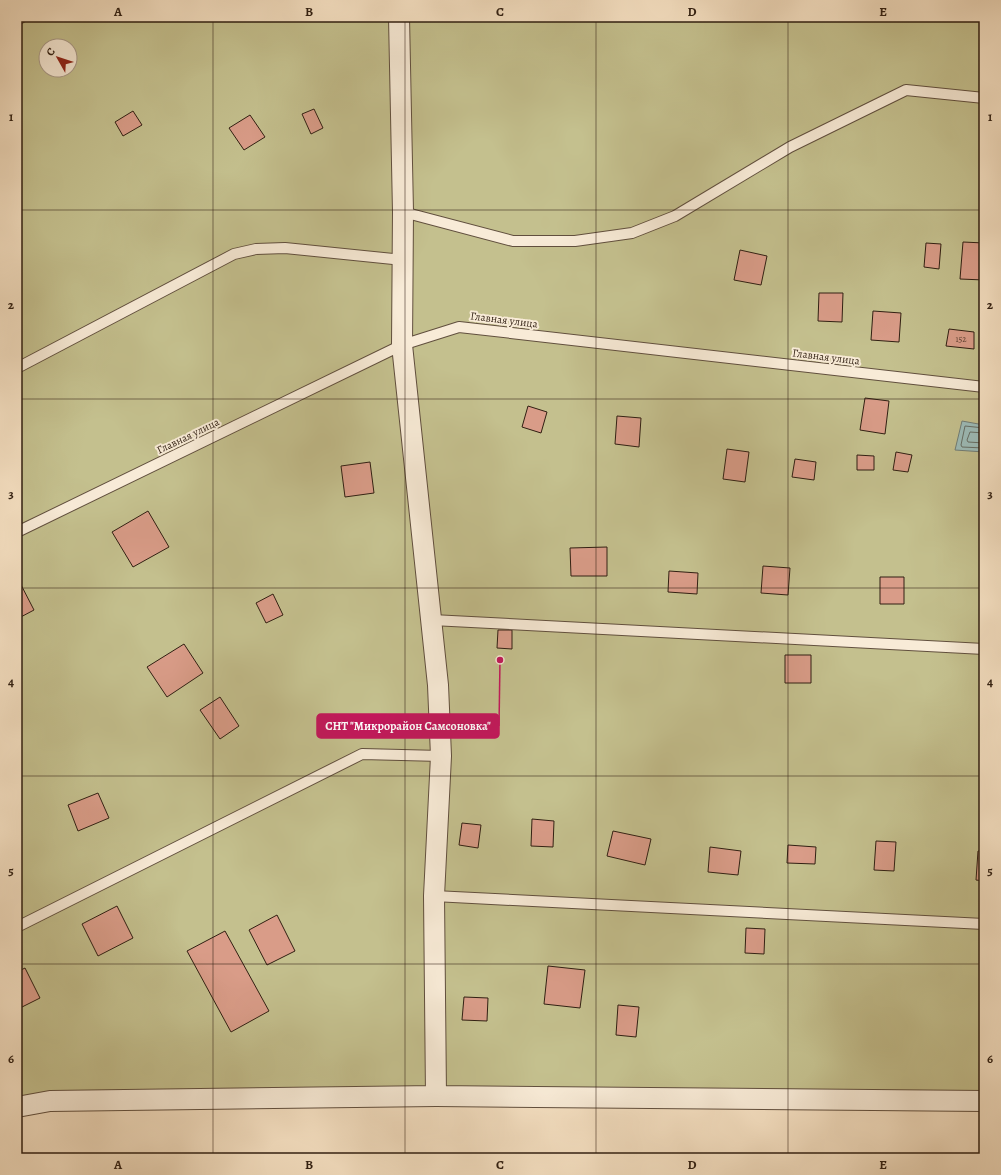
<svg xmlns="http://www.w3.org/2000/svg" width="1001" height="1175" font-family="Alegreya,serif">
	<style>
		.green { fill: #c4c08e; stroke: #7a7050; fill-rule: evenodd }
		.water { fill: #9dbcb8; stroke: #717d76 }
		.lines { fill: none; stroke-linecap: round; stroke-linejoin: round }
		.shore { stroke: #666e65; stroke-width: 1 }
		.building { fill: #d99c88; stroke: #301f12 }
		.lane-casing { stroke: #614f3e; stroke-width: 12 }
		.street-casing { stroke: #614f3e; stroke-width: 22 }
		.lane { stroke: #f8ebd7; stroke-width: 10 }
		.street { stroke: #f8ebd7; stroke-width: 20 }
		.grid { fill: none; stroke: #301f12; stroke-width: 1; stroke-opacity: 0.55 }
		.labels { text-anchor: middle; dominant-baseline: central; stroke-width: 4; stroke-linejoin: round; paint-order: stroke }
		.number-label { font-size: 9px; fill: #5a3e30 }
		.street-label { font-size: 11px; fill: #301f12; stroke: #f8ebd7 }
		.leader { fill: none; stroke: #c2185b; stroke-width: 1.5 }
		.callout-dot { fill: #c2185b; stroke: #f8ebd7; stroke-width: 1.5 }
		.callout { fill: #c2185b; stroke: #c2185b; stroke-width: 1.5 }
		.callout-label { font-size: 12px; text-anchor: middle; font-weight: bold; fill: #fff }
		.neatline { fill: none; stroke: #301f12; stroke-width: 1.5 }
		.grid-label { font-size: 13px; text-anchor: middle; font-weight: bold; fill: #301f12 }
	</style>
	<rect width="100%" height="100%" fill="#f5e0c2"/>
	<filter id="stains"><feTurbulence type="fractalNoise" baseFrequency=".005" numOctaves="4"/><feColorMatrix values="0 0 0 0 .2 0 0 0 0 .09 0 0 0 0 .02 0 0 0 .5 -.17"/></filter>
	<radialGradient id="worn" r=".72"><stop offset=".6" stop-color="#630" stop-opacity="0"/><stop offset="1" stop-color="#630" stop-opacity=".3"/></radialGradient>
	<!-- green -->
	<path class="green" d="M17 17H984V1101L17 1107ZM46 46H70V70H46Z"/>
	<!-- water -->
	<path class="water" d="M962 421 984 425V452L955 450Z"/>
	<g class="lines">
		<!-- shore -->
		<path class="shore" d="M984 428 965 426 961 445 962 447 984 448
			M984 433 970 432 967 440 968 442 984 443"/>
	</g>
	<!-- building -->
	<path class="building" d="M314 109 323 128 311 134 302 114Z
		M133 111 142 125 123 136 115 122Z
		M250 115 265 137 244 150 229 128Z
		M963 242 984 243V280L960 279Z
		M926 243 941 244 939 269 924 267Z
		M740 250 767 256 761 285 734 280Z
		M819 293H843L842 322 818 321Z
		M873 311 901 313 899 342 871 340Z
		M949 329 974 332V349L946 346Z
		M865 398 889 401 885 434 860 430Z
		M528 406 547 412 541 433 522 427Z
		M617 416 641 418 639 447 615 444Z
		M727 449 749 452 745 482 723 479Z
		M896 452 912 455 908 472 893 470Z
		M857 455 874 456V470H857Z
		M795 459 816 462 814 480 792 477Z
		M370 462 374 493 345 497 341 466Z
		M148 511 169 547 133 567 112 532Z
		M607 547V576H571L570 548Z
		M763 566 790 568 788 595 761 593Z
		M669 571 698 573 697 594 668 592Z
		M880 577H904V604H880Z
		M17 579H18L34 610 17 619Z
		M273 594 283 615 266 623 256 603Z
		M498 630H512V649L497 648Z
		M184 644 203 673 167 697 147 667Z
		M785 655H811V683H785Z
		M220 697 239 726 220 739 200 710Z
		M98 793 109 818 78 831 68 805Z
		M532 819 554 821 553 847 531 846Z
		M462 823 481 825 478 848 459 845Z
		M613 831 651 839 645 865 607 856Z
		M876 841 896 842 894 871 874 870Z
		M788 845 816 847 815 864 787 863Z
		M710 847 741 851 738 875 708 872Z
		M978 851H984V881L976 880Z
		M117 906 133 938 98 956 82 924Z
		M277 915 295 951 267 965 249 930Z
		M746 928 765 929 764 954 745 953Z
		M225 931 269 1011 231 1032 187 951Z
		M984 952V981L981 980Z
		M548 966 585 970 580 1008 544 1004Z
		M25 968 40 998 18 1009 17 972Z
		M464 997 488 998 487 1021 462 1020Z
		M618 1005 639 1007 636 1037 616 1035Z"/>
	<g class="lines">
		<!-- lane casing -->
		<g class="lane-casing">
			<path id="lane" d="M17 20 22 17
				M403 212 513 241H575L632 233 675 216 790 147 906 90 984 98
				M17 368 234 254 256 249 285 248 403 260
				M17 532 402 345 459 327 984 387
				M432 620 984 649
				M434 896 984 924
				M17 927 362 754 441 756"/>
		</g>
		<!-- street casing -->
		<g class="street-casing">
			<path id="street" d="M399 17 403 212 402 345 438 685 441 756 434 896 436 1096
				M17 1107 50 1101 436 1096 984 1101"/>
		</g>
		<!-- lane -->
		<use href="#lane" class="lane"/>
		<!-- street -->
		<use href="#street" class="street"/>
	</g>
	<!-- grid -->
	<path class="grid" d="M213 17V1158M405 17V1158M596 17V1158M788 17V1158M17 210H984M17 399H984M17 588H984M17 776H984M17 964H984"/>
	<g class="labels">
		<!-- number labels -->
		<g class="number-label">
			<text x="961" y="339">152</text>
		</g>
		<!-- street labels -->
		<g class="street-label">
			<text transform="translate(504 320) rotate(7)">Главная улица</text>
			<text transform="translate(826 357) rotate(7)">Главная улица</text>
			<text transform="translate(188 436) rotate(-26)">Главная улица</text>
		</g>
	</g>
	<!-- callouts -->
	<path class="leader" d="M500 660L499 726"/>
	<circle class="callout-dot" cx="500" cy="660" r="4"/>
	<rect class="callout" x="317" y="714" width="182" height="24" rx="4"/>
	<g class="callout-label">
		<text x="408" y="730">СНТ "Микрорайон Самсоновка"</text>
	</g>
	<!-- margin -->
	<rect width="1001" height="1175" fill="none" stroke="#f5e0c2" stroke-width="44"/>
	<!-- north arrow -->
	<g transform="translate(58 58) rotate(309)"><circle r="19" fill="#f8ebd7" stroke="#a89988"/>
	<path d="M0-3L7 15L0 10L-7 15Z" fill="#8f2418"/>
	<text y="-6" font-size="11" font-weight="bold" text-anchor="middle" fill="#301f12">С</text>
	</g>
	<rect x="22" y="22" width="957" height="1131" class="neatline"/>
	<g class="grid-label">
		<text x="118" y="16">A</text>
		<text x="309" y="16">B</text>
		<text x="500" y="16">C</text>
		<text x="692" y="16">D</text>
		<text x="883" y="16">E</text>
		<text x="11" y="121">1</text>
		<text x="990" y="121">1</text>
		<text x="11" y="309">2</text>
		<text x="990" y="309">2</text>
		<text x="11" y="498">3</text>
		<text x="990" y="498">3</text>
		<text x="11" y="686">4</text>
		<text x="990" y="686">4</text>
		<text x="11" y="875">5</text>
		<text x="990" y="875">5</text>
		<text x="11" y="1063">6</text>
		<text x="990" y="1063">6</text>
		<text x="118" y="1169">A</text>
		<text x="309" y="1169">B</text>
		<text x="500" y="1169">C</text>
		<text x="692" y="1169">D</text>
		<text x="883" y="1169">E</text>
	</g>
	<rect width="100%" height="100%" filter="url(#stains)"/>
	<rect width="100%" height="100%" fill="url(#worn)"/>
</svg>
